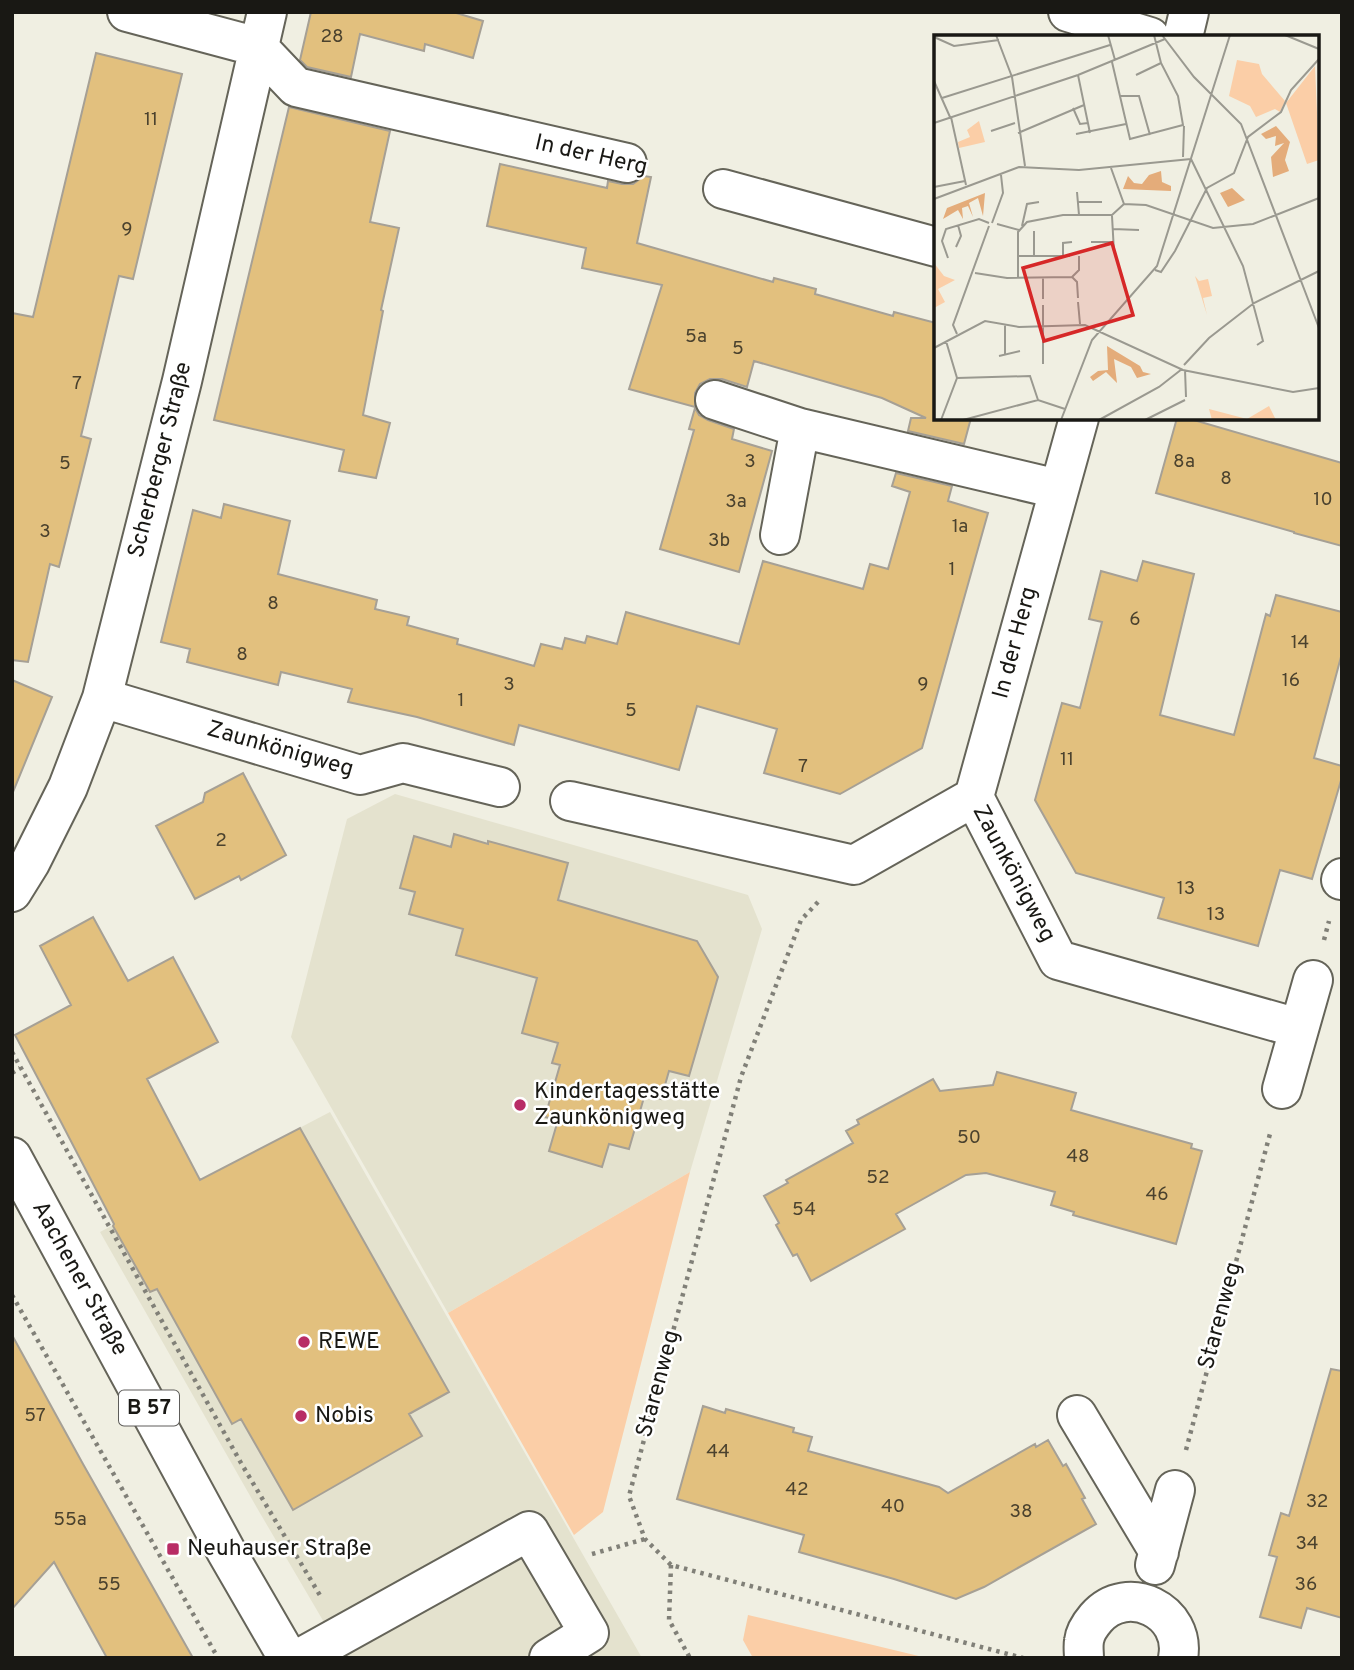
<svg xmlns="http://www.w3.org/2000/svg" width="1354" height="1670" font-family="Overpass,sans-serif">
	<style>
		.built { fill: #e4e2ce }
		.green { fill: #fbcea7 }
		.building { fill: #e2c07e; stroke: #a6a095; stroke-width: 2 }
		.lines { fill: none; stroke-linecap: round; stroke-linejoin: round }
		.minor-casing { stroke: #656459; stroke-width: 42 }
		.major-casing { stroke: #656459; stroke-width: 42 }
		.path { stroke: #818078; stroke-width: 4.5; stroke-dasharray: 3.5 5; stroke-linecap: butt }
		.minor { stroke: #fff; stroke-width: 38 }
		.major { stroke: #fff; stroke-width: 38 }
		.poi-dot { fill: #b82c65; stroke: #fff; stroke-width: 2.5 }
		.labels { text-anchor: middle; dominant-baseline: central; stroke-width: 5; stroke-linejoin: round; paint-order: stroke }
		.number-label { font-size: 19px; fill: #4b422e }
		.shield { fill: #fff; stroke: #5e5d5a; stroke-width: 2 }
		.shield-label { font-size: 21px; font-weight: bold; fill: #191814 }
		.street-label { font-size: 23px; fill: #191814; stroke: #fff }
		.poi-label { font-size: 23px; fill: #191814; stroke: #fff; text-anchor: start }
		.inset-road { fill: none; stroke: #9a9990; stroke-width: 2 }
		.view { fill: #d62828; fill-opacity: 0.15; stroke: #d62828; stroke-width: 3.5 }
		.inset-edge { fill: none; stroke: #191814; stroke-width: 3.5 }
	</style>
	<rect width="100%" height="100%" fill="#f0efe2"/>
	<!-- built -->
	<path class="built" d="M395 794 748 895 762 929 690 1172 448 1313 291 1037 347 819Z
		M330 1112 642 1658H345L257 1508 100 1232Z"/>
	<!-- green -->
	<path class="green" d="M690 1172 603 1512 574 1535 448 1313Z
		M748 1615 927 1658H753L743 1640Z"/>
	<!-- building -->
	<path class="building" d="M311 12H453L483 21 473 58 425 44 424 51 360 34 351 77 307 67 300 60Z
		M96 53 182 74 133 279 119 276 81 436 91 439 59 567 50 564 28 662 12 660V313L33 317Z
		M289 107 390 131 370 222 399 228 381 310 383 311 363 415 390 423 376 478 339 471 344 450 214 420Z
		M500 164 607 188 608 181 622 184H633L644 176 651 177 637 243 773 282 774 278 816 289 815 294 893 316 894 312 936 323V418H971L964 444 908 431 911 418H926L882 398 754 361 747 387 722 379H710L700 384 695 393V407L629 389 662 285 582 268 586 248 487 226Z
		M695 408 699 415 708 420 734 429 732 439 772 451 739 572 660 549 694 430 689 429Z
		M1177 418H1187L1342 463V546L1294 533V532L1156 493Z
		M896 473 952 486 948 501 988 513 922 748 840 794 764 773 777 729 697 706 679 770 519 725 514 745 417 717 348 702 352 689 281 672 278 685 187 662 190 649 161 642 193 510 221 518 224 504 290 521 278 574 377 600 375 609 409 617 407 625 458 639 457 644 534 666 541 644 562 649 565 638 585 643 587 636 617 644 626 612 739 644 763 561 863 589 870 564 888 569 910 492 892 486Z
		M1143 561 1194 574 1160 715 1234 735 1266 614 1270 616 1276 595 1342 612V653L1314 758 1342 766V777L1312 879 1280 870 1258 946 1158 918 1164 898 1076 873 1035 800 1062 703 1080 708 1102 622 1089 619 1101 571 1137 581Z
		M12 680 52 697 13 792H12Z
		M243 773 286 855 241 880 239 876 195 899 156 826 203 802 205 793Z
		M454 834 488 844V841L568 863 558 900 697 941 718 977 689 1076 669 1071 661 1099 645 1094 629 1149 609 1144 602 1167 549 1151 558 1120 545 1117 560 1065 552 1063 558 1043 522 1033 537 978 456 955 463 929 409 914 415 892 400 888 414 836 451 847Z
		M93 917 128 981 173 957 218 1042 147 1079 200 1180 300 1128 449 1392 409 1414 422 1436 293 1510 241 1419 232 1424 157 1289 150 1292 113 1226 114 1224 61 1122 15 1035 71 1005 40 946Z
		M997 1072 1076 1093 1071 1110 1192 1144 1191 1148 1202 1151 1176 1244 1073 1215 1074 1212 1051 1205 1055 1192 986 1173 966 1175 896 1214 905 1229 811 1281 797 1254 793 1256 776 1225 779 1223 764 1196 788 1183 786 1180 853 1143 846 1131 859 1124 857 1120 933 1079 940 1091 993 1085Z
		M12 1335 83 1464 193 1658H107L54 1562 12 1609Z
		M1331 1369 1342 1371V1618L1307 1608 1301 1628 1260 1617 1277 1557 1269 1555 1281 1513 1289 1516Z
		M703 1406 725 1413 726 1409 794 1428 793 1432 812 1437 808 1451 939 1487 948 1493 1035 1444 1036 1447 1048 1440 1063 1466 1066 1464 1085 1498 1082 1499 1096 1524 984 1587 956 1599 894 1579 799 1552 804 1535 677 1499Z"/>
	<g class="lines">
		<!-- minor casing -->
		<g class="minor-casing">
			<path id="minor" d="M127 12 258 47 296 87 627 163
				M1068 12 1150 37
				M1183 37 1189 12
				M723 189 936 247
				M715 400 800 428 1058 489
				M780 535 800 428
				M102 698 360 775 403 763 500 787
				M974 797 1079 418
				M570 801 854 865 974 797 1058 960 1298 1028
				M1341 880 1342 878
				M12 892 30 863 68 787 102 698 182 381 267 12
				M1282 1089 1313 980
				M1077 1415 1159 1552
				M1155 1565 1175 1490
				M300 1658 529 1531 589 1633 549 1658
				M1084 1658C1084 1653 1083 1647 1084 1641 1085 1632 1090 1625 1096 1618 1127 1582 1187 1611 1178 1658"/>
		</g>
		<!-- major casing -->
		<g class="major-casing">
			<path id="major" d="M12 1157 226 1551 288 1658"/>
		</g>
		<!-- path -->
		<path class="path" d="M818 902 801 920 741 1077 629 1496 645 1539 671 1565 1023 1658
			M1324 940 1329 921
			M12 1052 241 1463 321 1597
			M12 1073 20 1068
			M12 1295 218 1658
			M1186 1450 1271 1130
			M592 1554 645 1539
			M671 1565 669 1620 690 1658"/>
		<!-- minor -->
		<use href="#minor" class="minor"/>
		<!-- major -->
		<use href="#major" class="major"/>
	</g>
	<!-- markers -->
	<g class="poi-dot">
		<circle cx="520" cy="1105" r="7"/>
		<circle cx="304" cy="1342" r="7"/>
		<circle cx="301" cy="1416" r="7"/>
		<rect x="166" y="1542" width="14" height="14" rx="3.5"/>
	</g>
	<g class="labels">
		<!-- number labels -->
		<g class="number-label">
			<text x="332" y="37">28</text>
			<text x="151" y="120">11</text>
			<text x="127" y="230">9</text>
			<text x="696" y="337">5a</text>
			<text x="738" y="349">5</text>
			<text x="77" y="384">7</text>
			<text x="750" y="462">3</text>
			<text x="1184" y="462">8a</text>
			<text x="65" y="464">5</text>
			<text x="1226" y="479">8</text>
			<text x="1323" y="500">10</text>
			<text x="736" y="502">3a</text>
			<text x="960" y="527">1a</text>
			<text x="45" y="532">3</text>
			<text x="719" y="541">3b</text>
			<text x="952" y="570">1</text>
			<text x="273" y="604">8</text>
			<text x="1135" y="620">6</text>
			<text x="1300" y="643">14</text>
			<text x="242" y="655">8</text>
			<text x="1291" y="681">16</text>
			<text x="509" y="685">3</text>
			<text x="923" y="685">9</text>
			<text x="461" y="701">1</text>
			<text x="631" y="711">5</text>
			<text x="1067" y="760">11</text>
			<text x="803" y="767">7</text>
			<text x="221" y="841">2</text>
			<text x="1186" y="889">13</text>
			<text x="1216" y="915">13</text>
			<text x="969" y="1138">50</text>
			<text x="1078" y="1157">48</text>
			<text x="878" y="1178">52</text>
			<text x="1157" y="1195">46</text>
			<text x="804" y="1210">54</text>
			<text x="35" y="1416">57</text>
			<text x="718" y="1452">44</text>
			<text x="797" y="1490">42</text>
			<text x="1317" y="1502">32</text>
			<text x="893" y="1507">40</text>
			<text x="1021" y="1512">38</text>
			<text x="70" y="1520">55a</text>
			<text x="1307" y="1544">34</text>
			<text x="109" y="1585">55</text>
			<text x="1306" y="1585">36</text>
		</g>
		<!-- shield labels -->
		<rect class="shield" x="119" y="1390.5" width="60" height="35" rx="5"/>
		<g class="shield-label">
			<text x="149" y="1408">B 57</text>
		</g>
		<!-- street labels -->
		<g class="street-label">
			<text transform="translate(591 156) rotate(13)">In der Herg</text>
			<text transform="translate(161 460) rotate(-76)">Scherberger Straße</text>
			<text transform="translate(1016 643) rotate(-75)">In der Herg</text>
			<text transform="translate(280 750) rotate(16)">Zaunkönigweg</text>
			<text transform="translate(1013 874) rotate(62)">Zaunkönigweg</text>
			<text transform="translate(79 1279) rotate(61)">Aachener Straße</text>
			<text transform="translate(1221 1316) rotate(-75)">Starenweg</text>
			<text transform="translate(659 1384) rotate(-75)">Starenweg</text>
		</g>
		<!-- poi labels -->
		<g class="poi-label">
			<text x="534" y="1092">Kindertagesstätte<tspan x="534" dy="26">Zaunkönigweg</tspan></text>
			<text x="318" y="1342">REWE</text>
			<text x="315" y="1416">Nobis</text>
			<text x="187" y="1549">Neuhauser Straße</text>
		</g>
	</g>
	<!-- overview -->
	<g transform="translate(934 35)">
		<rect width="385" height="385" fill="#f0efe2"/>
		<path d="M303 25 325 29 328 39 351 66 346 77 341 74 322 82 316 71 295 61ZM381 31 385 125 373 129 352 68ZM45 86 51 107 25 113 24 107 36 102 33 95ZM0 228 10 241 21 245 4 254 11 267 0 273ZM261 241 265 246 274 244 278 261 269 263 273 280ZM335 371 342 385H278L275 374 313 384Z" fill="#fbcea7"/>
		<path d="M342 91 356 107 351 125 355 136 339 142 337 122 350 108 341 111 342 101 332 104 327 99ZM227 136 228 147 237 151V156L189 154 194 141 200 148 208 149 215 140ZM298 153 311 165 294 172 286 158ZM51 158 49 181 44 163 35 168 39 182 34 171 28 173 29 184 24 175 9 184 13 173ZM173 311 206 331 209 337 217 339 203 343 197 332 180 324 183 348 172 337 159 346 156 342 164 336 174 335Z" fill="#e4ac7a"/>
		<path class="inset-road" d="M62 0 78 42 91 131M174 0 181 25M228 0 260 42 307 89 385 293M351 0 385 14M0 2 20 11 65 5M178 27 196 104 249 90 244 61 227 28 220 0M144 40 156 98M202 40 227 28M0 46 16 82M186 61H205L216 100M8 63 176 10M139 73 146 89 154 88M17 82 32 150M0 88 144 40 231 4M57 96 81 88M84 98 150 70M142 99 192 89M249 122 250 91M257 124 309 231 329 306 323 310M177 133 190 169 212 170 279 193 319 189 385 163M0 152 31 146M143 157 145 180M0 164 85 132 145 135 257 124M144 167H168M178 181 180 217M58 188 69 158 67 140M63 189 85 195M88 191 93 169 105 167M179 194 205 195M100 196V221M157 207H179M22 212 27 201 24 190M84 221H136M129 221V208L138 207M14 223 8 206 12 194 45 184 55 188M221 235 227 237 241 216 273 153 300 138 314 102 347 77 357 55 385 24M41 238 73 243 138 242M84 242V197L93 187 129 180H178L190 169M109 242V264M144 263 143 247 138 242 145 235V221M144 267 146 289M71 289V319M23 299 19 290 55 191M0 313 51 286 85 292 151 290 249 335 359 357 385 353M65 321 86 316M109 329V270M250 330 275 303 320 268 385 236M251 335 252 362M23 343 96 341 104 365M7 385 23 343 12 306M29 385 104 365 131 374M127 385 158 305 223 231 296 0M165 385 225 352 248 334M211 385 251 365"/>
		<path class="view" d="M178 208 199 280 110 306 89 233Z"/>
		<rect width="385" height="385" class="inset-edge"/>
	</g>
	<!-- border -->
	<rect width="1354" height="1670" fill="none" stroke="#191814" stroke-width="28"/>
</svg>
